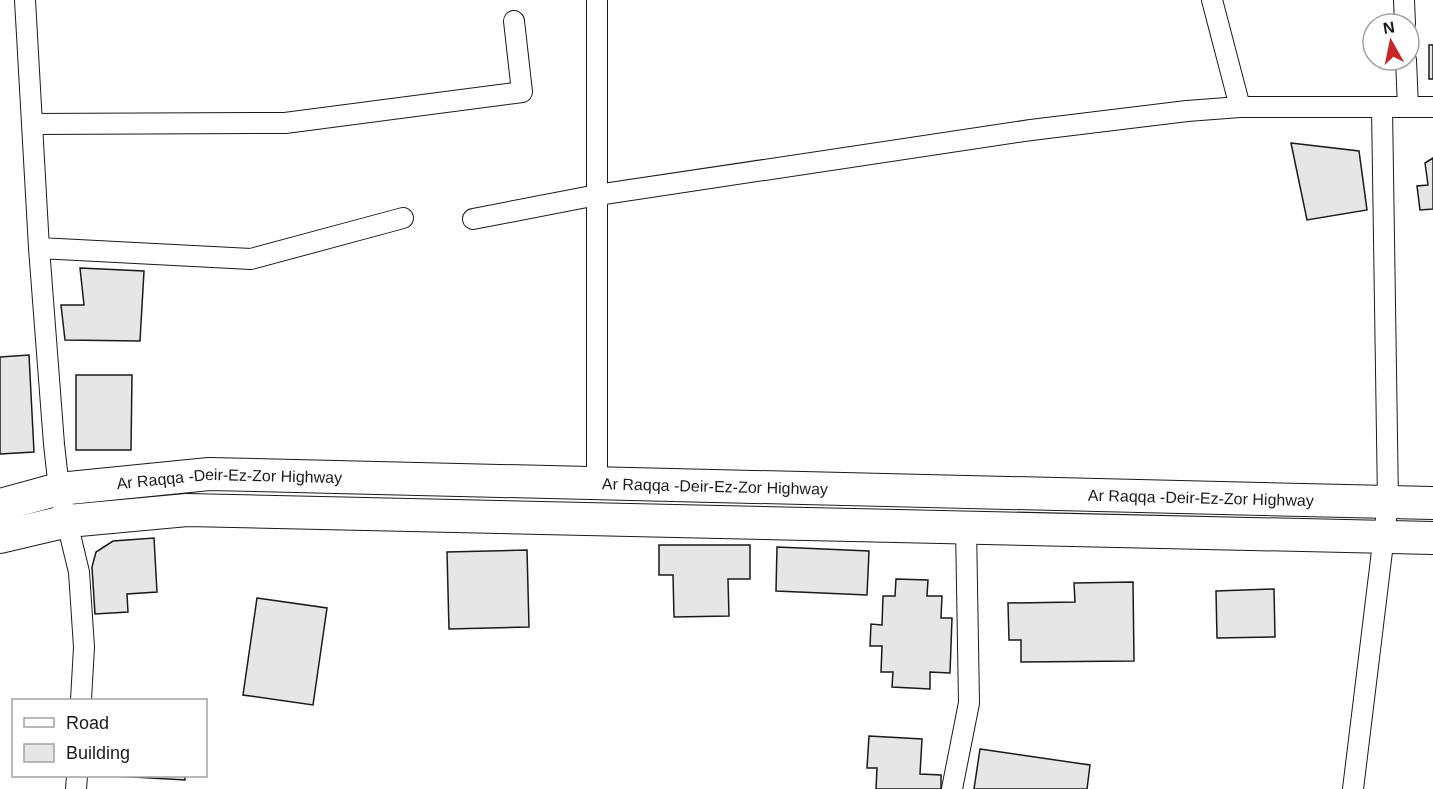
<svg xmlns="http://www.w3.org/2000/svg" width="1433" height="789" font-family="Arial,sans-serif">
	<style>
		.building { fill: #e6e6e6; stroke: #1a1a1a; stroke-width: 1.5 }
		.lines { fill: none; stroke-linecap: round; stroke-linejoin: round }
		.minor-casing { stroke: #1a1a1a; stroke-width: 22 }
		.primary-casing { stroke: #1a1a1a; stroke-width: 34 }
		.minor { stroke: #fff; stroke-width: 20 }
		.primary { stroke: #fff; stroke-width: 32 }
		.labels { text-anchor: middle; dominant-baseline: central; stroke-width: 4.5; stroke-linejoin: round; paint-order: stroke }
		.street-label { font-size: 16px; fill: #1a1a1a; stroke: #fff }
	</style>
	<rect width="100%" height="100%" fill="#fff"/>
	<!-- building -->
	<path class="building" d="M1429 45H1433V79H1429Z
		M1291 143 1359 151 1367 210 1307 220Z
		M1433 158V209L1420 210 1417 186 1428 185 1425 163Z
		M80 268 144 271 140 341 65 340 61 305H84Z
		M29 355 34 452 0 454V357Z
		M76 375H132L131 450H76Z
		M154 538 157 592 127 594 128 612 95 614 92 567 96 552 113 541Z
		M659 545H750V579H728L729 616 674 617 673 575H659Z
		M777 547 869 551 867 595 776 591Z
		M527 550 529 627 449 629 447 552Z
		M896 579 928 580 927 596H942L941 618H952L950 673 930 672V689L892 687 893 672H881L882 646H870L871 624 882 625 883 596H895Z
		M1133 582 1134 661 1021 662V640H1009L1008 603 1075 602 1074 583Z
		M1274 589 1275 637 1217 638 1216 591Z
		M257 598 327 608 313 705 243 695Z
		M869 736 922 739 920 774 941 775V789H876L877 768H867Z
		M980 749 1090 765 1087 789H974Z
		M115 776H185V780Z"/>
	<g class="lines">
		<!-- minor casing -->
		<g class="minor-casing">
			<path id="minor" d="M25 0 39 248 54 444 59 489 79 572 84 647 81 700
				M597 0V483
				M1212 0 1240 107
				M1404 0 1405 24
				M1406 60 1408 107
				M32 124 285 123 522 92 514 21
				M473 219 597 195 1031 130 1187 111 1240 107H1433
				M39 248 251 259 403 218
				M76 789 77 776
				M952 789 969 703 966 527
				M1353 789 1388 502 1382 107"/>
		</g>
		<!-- primary casing -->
		<g class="primary-casing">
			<g id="primary">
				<path id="s1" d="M0 505 59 489 209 474 1433 503"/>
				<path d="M0 537 68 521 187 510 1433 538"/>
			</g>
		</g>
		<!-- minor -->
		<use href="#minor" class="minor"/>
		<!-- primary -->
		<use href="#primary" class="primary"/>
	</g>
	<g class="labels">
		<!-- street labels -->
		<g class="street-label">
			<text stroke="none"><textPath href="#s1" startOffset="232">Ar Raqqa -Deir-Ez-Zor Highway</textPath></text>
			<text stroke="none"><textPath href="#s1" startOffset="718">Ar Raqqa -Deir-Ez-Zor Highway</textPath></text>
			<text stroke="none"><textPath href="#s1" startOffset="1204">Ar Raqqa -Deir-Ez-Zor Highway</textPath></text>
		</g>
	</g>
	<!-- legend -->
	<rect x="12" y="699" width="195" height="78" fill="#ffffff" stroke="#a3a3a3" stroke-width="1.5"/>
	<rect x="24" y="718" width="30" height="9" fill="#ffffff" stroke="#a3a3a3" stroke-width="1.5"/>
	<text x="66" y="729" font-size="18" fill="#1a1a1a">Road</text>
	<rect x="24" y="744" width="30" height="18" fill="#e6e6e6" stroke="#a3a3a3" stroke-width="1.5"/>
	<text x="66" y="759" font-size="18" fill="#1a1a1a">Building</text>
	<!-- north arrow -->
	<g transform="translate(1391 42) rotate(351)"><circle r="28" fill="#ffffff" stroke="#a3a3a3" stroke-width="1.5"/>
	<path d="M0-4.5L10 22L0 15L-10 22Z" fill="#c62828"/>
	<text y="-9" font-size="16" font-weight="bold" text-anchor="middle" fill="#1a1a1a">N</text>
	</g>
</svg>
